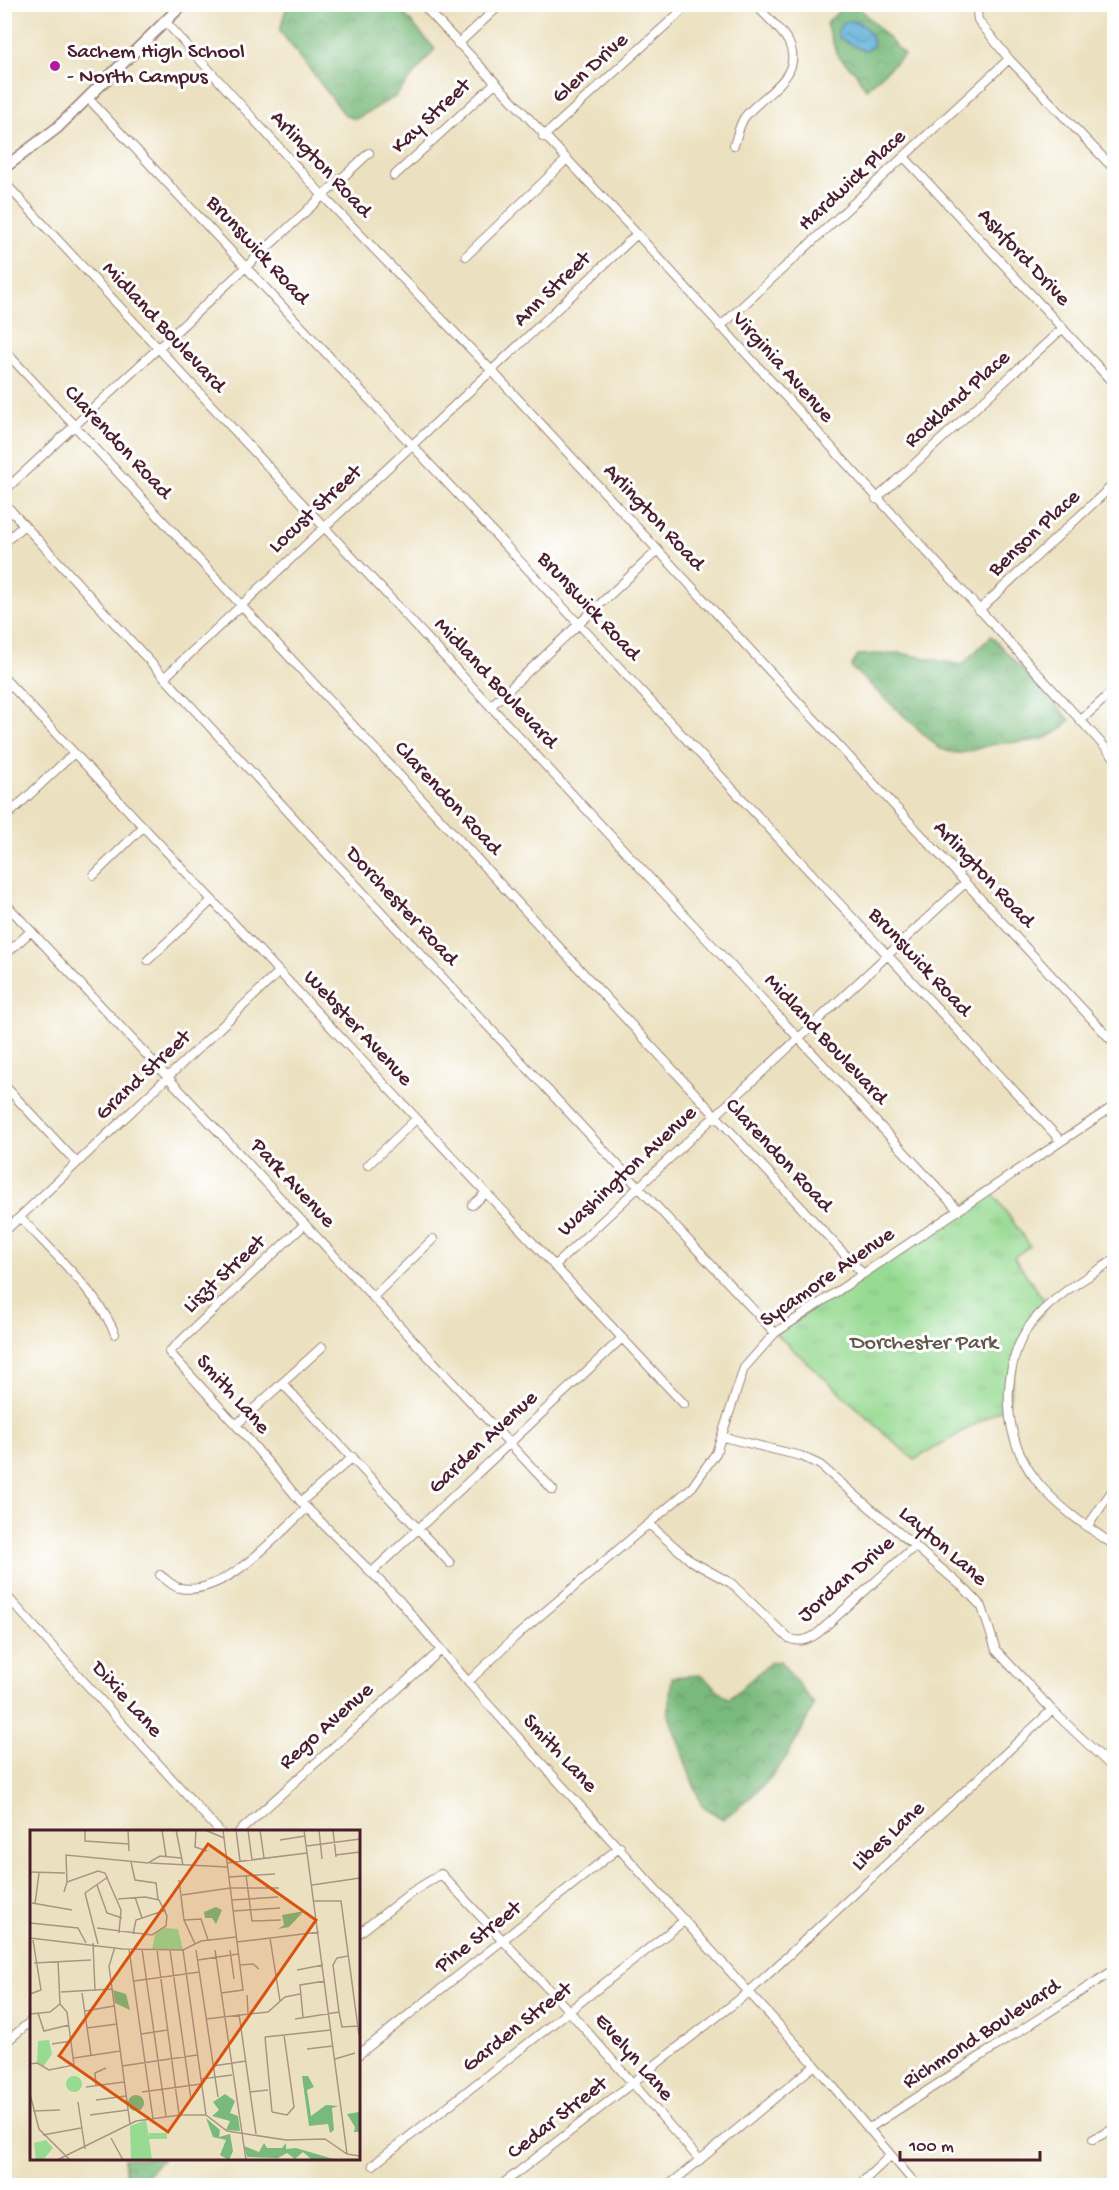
<svg xmlns="http://www.w3.org/2000/svg" width="1119" height="2190" font-family="'Gochi Hand',sans-serif">
	<style>
		.forest { fill: url(#forest-crowns); stroke: #626c54; stroke-width: 1.5 }
		.park { fill: url(#park-tufts); stroke: #707c5e; stroke-width: 1.5 }
		.water { fill: url(#water-waves); stroke: #566884; stroke-width: 1.5 }
		.lines { fill: none; stroke-linecap: round; stroke-linejoin: round }
		.minor-casing { stroke: #9a8076; stroke-width: 10 }
		.tertiary-casing { stroke: #9a8076; stroke-width: 13 }
		.minor { stroke: #fff; stroke-width: 8 }
		.tertiary { stroke: #fff; stroke-width: 10 }
		.poi-dot { fill: #b5179e; stroke: #fff; stroke-width: 2 }
		.labels { text-anchor: middle; dominant-baseline: central; stroke-width: 6; stroke-linejoin: round; paint-order: stroke }
		.poi-label { font-size: 22px; fill: #4a1f2b; stroke: #fff; text-anchor: start }
		.street-label { font-size: 22px; fill: #4a1f2b; stroke: #fff }
		.park-label { font-size: 22px; fill: #61574a; stroke: #fff }
		.inset-road { fill: none; stroke: #ab9384; stroke-width: 1.5 }
		.view { fill: #d8530f; fill-opacity: 0.15; stroke: #d8530f; stroke-width: 3 }
		.inset-edge { fill: none; stroke: #4a1f2b; stroke-width: 3 }
	</style>
	<defs>
		<pattern id="forest-crowns" width="20" height="18" patternUnits="userSpaceOnUse" patternTransform="scale(1.5)"><rect width="20" height="18" fill="#79ba7c"/><path d="M2 6a3 3 0 1 1 6 0M12 15a3 3 0 1 1 6 0" fill="none" stroke="#659766"/></pattern>
		<pattern id="park-tufts" width="24" height="20" patternUnits="userSpaceOnUse" patternTransform="scale(1.5)"><rect width="24" height="20" fill="#97da92"/><path d="M3 7l-1-3M5 7V3M7 7l1-3M15 17l-1-3M17 17v-4M19 17l1-3" fill="none" stroke="#84bb7e"/></pattern>
		<pattern id="water-waves" width="16" height="10" patternUnits="userSpaceOnUse" patternTransform="scale(1.5)"><rect width="16" height="10" fill="#61b2dc"/><path d="M0 5q4-4 8 0t8 0" fill="none" stroke="#5290b3"/></pattern>
	</defs>
	<rect width="100%" height="100%" fill="#fff"/>
	<filter id="ink" filterUnits="userSpaceOnUse"><feTurbulence type="fractalNoise" baseFrequency=".0167" numOctaves="2"/><feDisplacementMap in="SourceGraphic" scale="12" xChannelSelector="R" yChannelSelector="G"/><feConvolveMatrix kernelMatrix="1 2 1 2 8 2 1 2 1" color-interpolation-filters="sRGB"/></filter>
	<filter id="wash" filterUnits="userSpaceOnUse"><feTurbulence type="fractalNoise" baseFrequency=".008" numOctaves="4" result="noise"/><feDisplacementMap in="SourceGraphic" scale="24" xChannelSelector="R" yChannelSelector="G"/><feGaussianBlur stdDeviation="1.35" result="paint"/><feColorMatrix in="noise" values="0 0 0 0 0 0 0 0 0 0 0 0 0 0 0 0 0 1.4 0 .05"/><feComposite in="paint" operator="in"/></filter>
	<g filter="url(#wash)">
		<rect width="100%" height="100%" fill="#ebe1c0"/>
		<!-- forest -->
		<path class="forest" d="M287 5H396L435 49 395 97 356 119 346 116 280 31Z
			M845 5H857L904 55 866 89 856 73 838 56 826 24Z
			M991 636 1070 720C1048 746 1027 740 997 744 970 747 968 760 939 748L851 667 858 655 900 653 962 665Z
			M780 1661 814 1704C791 1757 770 1786 723 1819L702 1806 691 1778 668 1713 672 1677 700 1675 729 1699 771 1662Z
			M124 2159V2158L163 2159 135 2186 127 2185Z"/>
		<!-- park -->
		<path class="park" d="M990 1189 1030 1246 1014 1257 1048 1306 1021 1338 1008 1405 914 1460 775 1333Z"/>
		<!-- water -->
		<path class="water" d="M856 21C867 27 871 33 874 46L864 51 839 38 837 32 844 22Z"/>
	</g>
	<g filter="url(#ink)">
		<g class="lines">
			<!-- minor casing -->
			<g class="minor-casing">
				<path id="minor" d="M422 4 637 234 1114 757
					M976 4 978 20 1009 59 1114 169
					M164 20 323 196 493 372 1114 1043
					M458 44 501 4
					M88 98 1061 1141
					M543 137 689 4
					M734 145C737 137 739 126 744 118 760 95 805 78 789 43 781 28 766 17 755 4
					M905 158 1114 384
					M1107 161 1114 154
					M394 176 494 84
					M4 182 958 1210
					M466 256 565 161
					M720 327 1009 59
					M4 350 863 1274
					M4 491 369 153
					M876 499 1063 328
					M4 503 328 855 775 1333
					M4 543 24 525
					M979 610 1114 484
					M165 677 637 234
					M4 678 684 1404
					M491 706 658 550
					M1080 721 1114 690
					M10 813 74 753
					M94 875 143 827
					M4 902 553 1490
					M4 956 31 931
					M148 960 211 901
					M4 1085 77 1163
					M368 1165 416 1119
					M472 1205 485 1194
					M20 1217C50 1250 99 1294 115 1334
					M305 1224 169 1352 245 1435 301 1502 399 1600 468 1682 815 2065 917 2186
					M4 1232 279 972
					M1114 1260C1086 1278 1056 1294 1034 1320 1018 1338 1011 1364 1009 1388 1004 1468 1054 1505 1114 1545
					M554 1266 965 883
					M373 1297 433 1239
					M282 1383 450 1563
					M236 1425 322 1347
					M723 1437 801 1456 820 1465 966 1590 982 1607 996 1650 1052 1710 1114 1769
					M301 1502 353 1457
					M649 1524 691 1561 731 1583 788 1638C800 1643 808 1640 818 1633L915 1546
					M1087 1527 1114 1488
					M371 1573 621 1339
					M160 1575C166 1579 173 1587 180 1588 225 1597 277 1535 307 1508
					M4 1593 220 1832
					M468 1682 514 1638 692 1487 716 1453 744 1368 775 1333 1114 1106
					M239 1832 441 1650
					M358 1934 412 1892 441 1874 569 2011 700 2160
					M4 2044 32 2020
					M358 2055 620 1847
					M868 2129 1114 1970
					M1093 2139 1114 2129
					M373 2165 685 1920
					M500 2186 750 1991 1052 1710
					M668 2186 815 2065
					M858 2186 890 2156"/>
			</g>
			<!-- tertiary casing -->
			<g class="tertiary-casing">
				<path id="tertiary" d="M4 168 57 128 183 4"/>
			</g>
			<!-- minor -->
			<use href="#minor" class="minor"/>
			<!-- tertiary -->
			<use href="#tertiary" class="tertiary"/>
		</g>
	</g>
	<!-- markers -->
	<circle class="poi-dot" cx="55" cy="66" r="6"/>
	<g class="labels">
		<!-- poi labels -->
		<g class="poi-label">
			<text x="67" y="53">Sachem High School<tspan x="67" dy="25">- North Campus</tspan></text>
		</g>
		<!-- street labels -->
		<g class="street-label">
			<text transform="translate(591 69) rotate(-42)">Glen Drive</text>
			<text transform="translate(432 117) rotate(-43)">Kay Street</text>
			<text transform="translate(320 165) rotate(47)">Arlington Road</text>
			<text transform="translate(853 181) rotate(-43)">Hardwick Place</text>
			<text transform="translate(257 251) rotate(47)">Brunswick Road</text>
			<text transform="translate(1023 258) rotate(47)">Ashford Drive</text>
			<text transform="translate(553 290) rotate(-44)">Ann Street</text>
			<text transform="translate(163 328) rotate(47)">Midland Boulevard</text>
			<text transform="translate(782 368) rotate(48)">Virginia Avenue</text>
			<text transform="translate(958 400) rotate(-42)">Rockland Place</text>
			<text transform="translate(117 443) rotate(47)">Clarendon Road</text>
			<text transform="translate(316 510) rotate(-43)">Locust Street</text>
			<text transform="translate(653 518) rotate(47)">Arlington Road</text>
			<text transform="translate(1035 534) rotate(-43)">Benson Place</text>
			<text transform="translate(588 607) rotate(47)">Brunswick Road</text>
			<text transform="translate(495 684) rotate(47)">Midland Boulevard</text>
			<text transform="translate(447 799) rotate(47)">Clarendon Road</text>
			<text transform="translate(983 875) rotate(47)">Arlington Road</text>
			<text transform="translate(401 907) rotate(47)">Dorchester Road</text>
			<text transform="translate(919 963) rotate(47)">Brunswick Road</text>
			<text transform="translate(357 1029) rotate(47)">Webster Avenue</text>
			<text transform="translate(825 1040) rotate(47)">Midland Boulevard</text>
			<text transform="translate(144 1076) rotate(-43)">Grand Street</text>
			<text transform="translate(778 1156) rotate(47)">Clarendon Road</text>
			<text transform="translate(628 1172) rotate(-43)">Washington Avenue</text>
			<text transform="translate(292 1184) rotate(47)">Park Avenue</text>
			<text transform="translate(225 1275) rotate(-43)">Liszt Street</text>
			<text transform="translate(828 1278) rotate(-35)">Sycamore Avenue</text>
			<text transform="translate(232 1395) rotate(48)">Smith Lane</text>
			<text transform="translate(484 1443) rotate(-43)">Garden Avenue</text>
			<text transform="translate(942 1547) rotate(41)">Layton Lane</text>
			<text transform="translate(847 1580) rotate(-41)">Jordan Drive</text>
			<text transform="translate(126 1700) rotate(48)">Dixie Lane</text>
			<text transform="translate(327 1727) rotate(-42)">Rego Avenue</text>
			<text transform="translate(559 1754) rotate(47)">Smith Lane</text>
			<text transform="translate(889 1837) rotate(-43)">Libes Lane</text>
			<text transform="translate(479 1938) rotate(-38)">Pine Street</text>
			<text transform="translate(518 2028) rotate(-38)">Garden Street</text>
			<text transform="translate(982 2035) rotate(-33)">Richmond Boulevard</text>
			<text transform="translate(633 2058) rotate(49)">Evelyn Lane</text>
			<text transform="translate(558 2119) rotate(-38)">Cedar Street</text>
		</g>
		<!-- park labels -->
		<g class="park-label">
			<text x="924" y="1344">Dorchester Park</text>
		</g>
	</g>
	<!-- overview -->
	<g transform="translate(30 1830)">
		<rect width="330" height="330" fill="#ebe1c0"/>
		<path d="M36 254a8 8 0 1 1 16 0a8 8 0 1 1-16 0Z" fill="#97da92"/>
		<path d="M186 77 192 80 186 94 182 88H175L174 82ZM274 81 259 97 248 99 254 95 252 85ZM83 160 96 164 100 180 85 173ZM272 246H278L284 257 277 260 281 286 296 275 309 276 302 278 304 300 300 303 298 294 279 296ZM195 264 205 271 200 283 208 286 210 301 196 300 200 291 182 286 189 280 183 272ZM98 273a8 8 0 1 1 16 0a8 8 0 1 1-16 0ZM330 275V302H324L325 297 317 284 329 282ZM176 288 190 300 189 307 200 304 203 321 199 330 190 325 196 310 183 307ZM234 313 237 318H252L256 313V319L266 318 307 330H282L273 322 265 329 257 323 248 328 217 327 214 316 229 322Z" fill="#79ba7c"/>
		<path d="M16 310 23 318 13 330H6L4 313Z" fill="#97da92"/>
		<path d="M135 98 148 99 153 120H122L125 104ZM19 210 22 224 13 237 7 233 8 211ZM116 290 119 307V303H137V309H119L122 330H101L100 296Z" fill="#97da92"/>
		<path class="inset-road" d="M55 0V11L99 14M98 0 99 21M132 0 136 26M146 0 153 35M166 0 165 17 177 21M175 0 194 8M206 0 210 31M218 0 222 30M230 0 234 28M274 0 317 324M289 0 292 29M303 0 306 27M250 10 275 6M277 16 330 9M306 25 330 22M101 32 105 50 126 53 128 69M120 33 197 37M197 33 277 23M0 42 35 43M216 45 222 91 251 90M199 47 245 44M149 50 154 90 165 114M37 52 36 25 118 33 130 26 151 28M67 55 77 83 92 88M282 55 330 48M34 62 37 52 68 41 75 43 91 80 89 103M152 65 200 58H249M105 67 112 88M201 70 248 67M284 71H311L329 205M2 73 42 80M5 74 9 43M203 81 250 78M154 90 171 89 178 110M0 93 48 98 56 113M67 98 122 105 136 96 137 86 129 70 115 67 88 69M103 104 106 90 136 80M0 108 93 119 153 120 171 111 206 107M240 108 250 171M207 112 289 102M63 113 65 161M68 114 55 63 78 47M85 117 79 136 100 294M99 119 123 289M112 119 136 286M127 120 149 284M140 120 161 269M153 120 176 285M166 120 185 247M185 120 216 330M200 120 204 149M318 126 307 128 303 135 309 182 312 197 328 196M168 130 208 124M4 133 61 130M210 135 223 134 229 139M267 140 293 135M104 151 170 142M31 162 82 159M52 163 61 225M191 163 213 160 193 0M0 164 11 160 3 110M217 165 218 183M55 181 84 176M8 183 14 201 39 195M0 184 20 182 30 174 28 131M209 184 226 304M273 187 270 155 295 151M176 189 238 182 255 167 270 164M265 189 309 182M57 198 87 194M111 204 138 200M235 207 242 282M235 207 301 200M22 214 41 211M277 219 303 216M44 228 90 221M305 229 325 223M0 234 7 233 19 240 44 235 37 182 30 174M92 236 167 225M183 236 216 231M185 247 188 267M171 249 202 245M66 255 65 243 76 238M56 257 94 252M112 262 171 254M220 262 238 260M0 264 9 299 40 330M66 270 96 266M48 272 55 319M3 281 30 280M242 282 257 285 264 277 254 205M60 285 98 280M13 305 51 298M81 308 93 330M27 330 106 291 150 285H176L197 301 256 310 295 309 317 324 330 326"/>
		<path class="view" d="M178 14 286 90 138 302 29 226Z"/>
		<rect width="330" height="330" class="inset-edge"/>
	</g>
	<!-- margin -->
	<rect width="1119" height="2190" fill="none" stroke="#fff" stroke-width="24"/>
	<!-- scale -->
	<path d="M900 2151v9h140v-9" fill="none" stroke="#4a1f2b" stroke-width="3"/>
	<text x="909" y="2151" font-size="18" fill="#4a1f2b" stroke="#ffffff" stroke-width="4.5" paint-order="stroke">100 m</text>
</svg>
